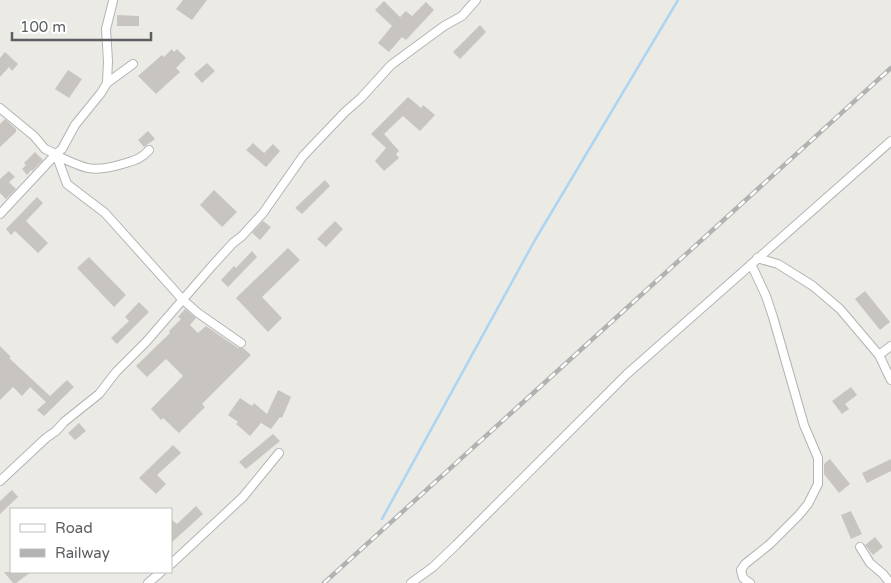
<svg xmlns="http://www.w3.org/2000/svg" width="891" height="583" font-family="'Varela Round',sans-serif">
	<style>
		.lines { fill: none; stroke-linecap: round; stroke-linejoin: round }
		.stream { stroke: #acd4f3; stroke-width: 2.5 }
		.building { fill: #c8c5c0 }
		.street-casing { stroke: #b1b4b7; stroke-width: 10 }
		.street { stroke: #fff; stroke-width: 8 }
		.rail-casing { stroke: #b1b2b2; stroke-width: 4.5 }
		.rail { stroke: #fff; stroke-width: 2.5; stroke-dasharray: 8; stroke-linecap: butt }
	</style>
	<rect width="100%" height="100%" fill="#eceae4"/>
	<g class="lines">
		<!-- stream -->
		<path class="stream" d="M382 519 535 240 678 0"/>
	</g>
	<!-- building -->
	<path class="building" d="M183 0H207L192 20 176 9Z
		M384 1 400 17 406 11 412 16 426 2 434 10 406 40 402 37 389 52 378 43 392 26 375 10Z
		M117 15 139 16V26H117Z
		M480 25 486 32 460 59 453 52Z
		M172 49 174 52 177 49 186 58 176 68 180 72 156 94 138 76 162 55 164 57Z
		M5 52 18 64 12 71 9 67 0 77V58Z
		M207 63 215 71 202 83 194 74Z
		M68 70 82 79 69 98 55 89Z
		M408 97 421 108 423 105 435 115 420 131 403 116 384 134 399 151 396 154 399 158 384 171 375 161 386 148 371 134Z
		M5 119 16 129V132L0 147V124Z
		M148 131 155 139 144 147 138 140Z
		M253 143 264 153 273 144 280 151 266 167 246 150Z
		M35 152 43 160 32 171 31 170 27 175 22 169 26 165 24 163Z
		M9 171 15 177 9 182 16 189 6 199 0 193V179Z
		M325 180 330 186 302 214 295 208Z
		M214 190 237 212 222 227 200 205Z
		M37 197 43 203 26 221 48 243 38 253 15 231 11 235 6 229Z
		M263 221 271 227 260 240 252 233Z
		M335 221 343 229 326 247 317 239Z
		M288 248 300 260 262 297 282 318 268 332 236 298Z
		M252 251 257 257 228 287 221 280 234 266 236 268Z
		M89 257 126 295 114 307 77 268Z
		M865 291 890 322 880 330 855 299Z
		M139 302 149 312 117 344 111 338 129 321 125 317Z
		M185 309 196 318 190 325 198 333 206 326 238 348H243L251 355 202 404 205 407 179 433 163 418 161 420 151 409 183 376 166 359 147 377 136 366 170 333 169 331 181 319 178 317Z
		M0 346 11 357 9 358 50 396 67 380 74 387 44 416 37 410 46 402 30 387 22 396 13 387 0 400Z
		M851 387 857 395 845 404 849 409 842 414 832 401Z
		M278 390 291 397 282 418 280 417 271 429 261 423 250 436 236 424 238 422 228 415 240 398 252 406 254 403 267 414Z
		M79 423 86 431 75 440 68 433Z
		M273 434 280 441 246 469 239 462Z
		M173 445 181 453 157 475 166 484 156 494 139 478Z
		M830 459 850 484 839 493 824 474V464Z
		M891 459V471L867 483 862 473Z
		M12 490 18 497 0 514V501Z
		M196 506 203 514 171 543V519L177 524Z
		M851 511 862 534 851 539 841 515Z
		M875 537 883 547 873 555 865 545Z
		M4 572H31L16 583H13Z"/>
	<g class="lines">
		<!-- street casing -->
		<g class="street-casing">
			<path id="street" d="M107 83 108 61 106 29 113 1
				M0 108 34 136 45 149 56 154 67 184 105 213 183 300 198 313 241 343
				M56 155C86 170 94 173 126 163 136 160 142 158 149 150
				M0 214 56 154 62 149 75 125 101 93 107 83 133 64
				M757 258 778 264 813 286 840 309 879 355 891 380
				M879 355 891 346
				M0 481 46 438 56 431 64 422 99 394 116 372 146 342 212 266 233 243 242 236 263 213 303 156 345 112 361 98 391 65 444 26 462 16 476 0
				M860 547 870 563 883 574 890 583
				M171 564 243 497 279 453
				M148 583 161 572
				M411 583 433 567 456 545 627 374 891 141
				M750 583 743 578 741 570 745 564 770 544 799 515 808 504 818 484V458L804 425 773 317 766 296 751 264"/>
		</g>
		<!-- street -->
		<use href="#street" class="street"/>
		<!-- rail casing -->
		<g class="rail-casing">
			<path id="rail" d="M324 583 891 68"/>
		</g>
		<!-- rail -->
		<use href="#rail" class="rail"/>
	</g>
	<!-- legend -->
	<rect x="10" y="508" width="162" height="65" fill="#ffffff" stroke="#bebfc0"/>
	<rect x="20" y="524" width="25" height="8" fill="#ffffff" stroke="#bebfc0"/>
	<text x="55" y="533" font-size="15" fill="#5c5f62">Road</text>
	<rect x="20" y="549" width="25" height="8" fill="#b1b2b2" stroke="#bebfc0"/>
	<text x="55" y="558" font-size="15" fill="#5c5f62">Railway</text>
	<!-- scale -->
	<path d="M12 32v8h139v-8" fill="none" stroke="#5c5f62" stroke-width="2.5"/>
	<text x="20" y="32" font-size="15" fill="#5c5f62" stroke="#ffffff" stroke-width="4" paint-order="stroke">100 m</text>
</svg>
